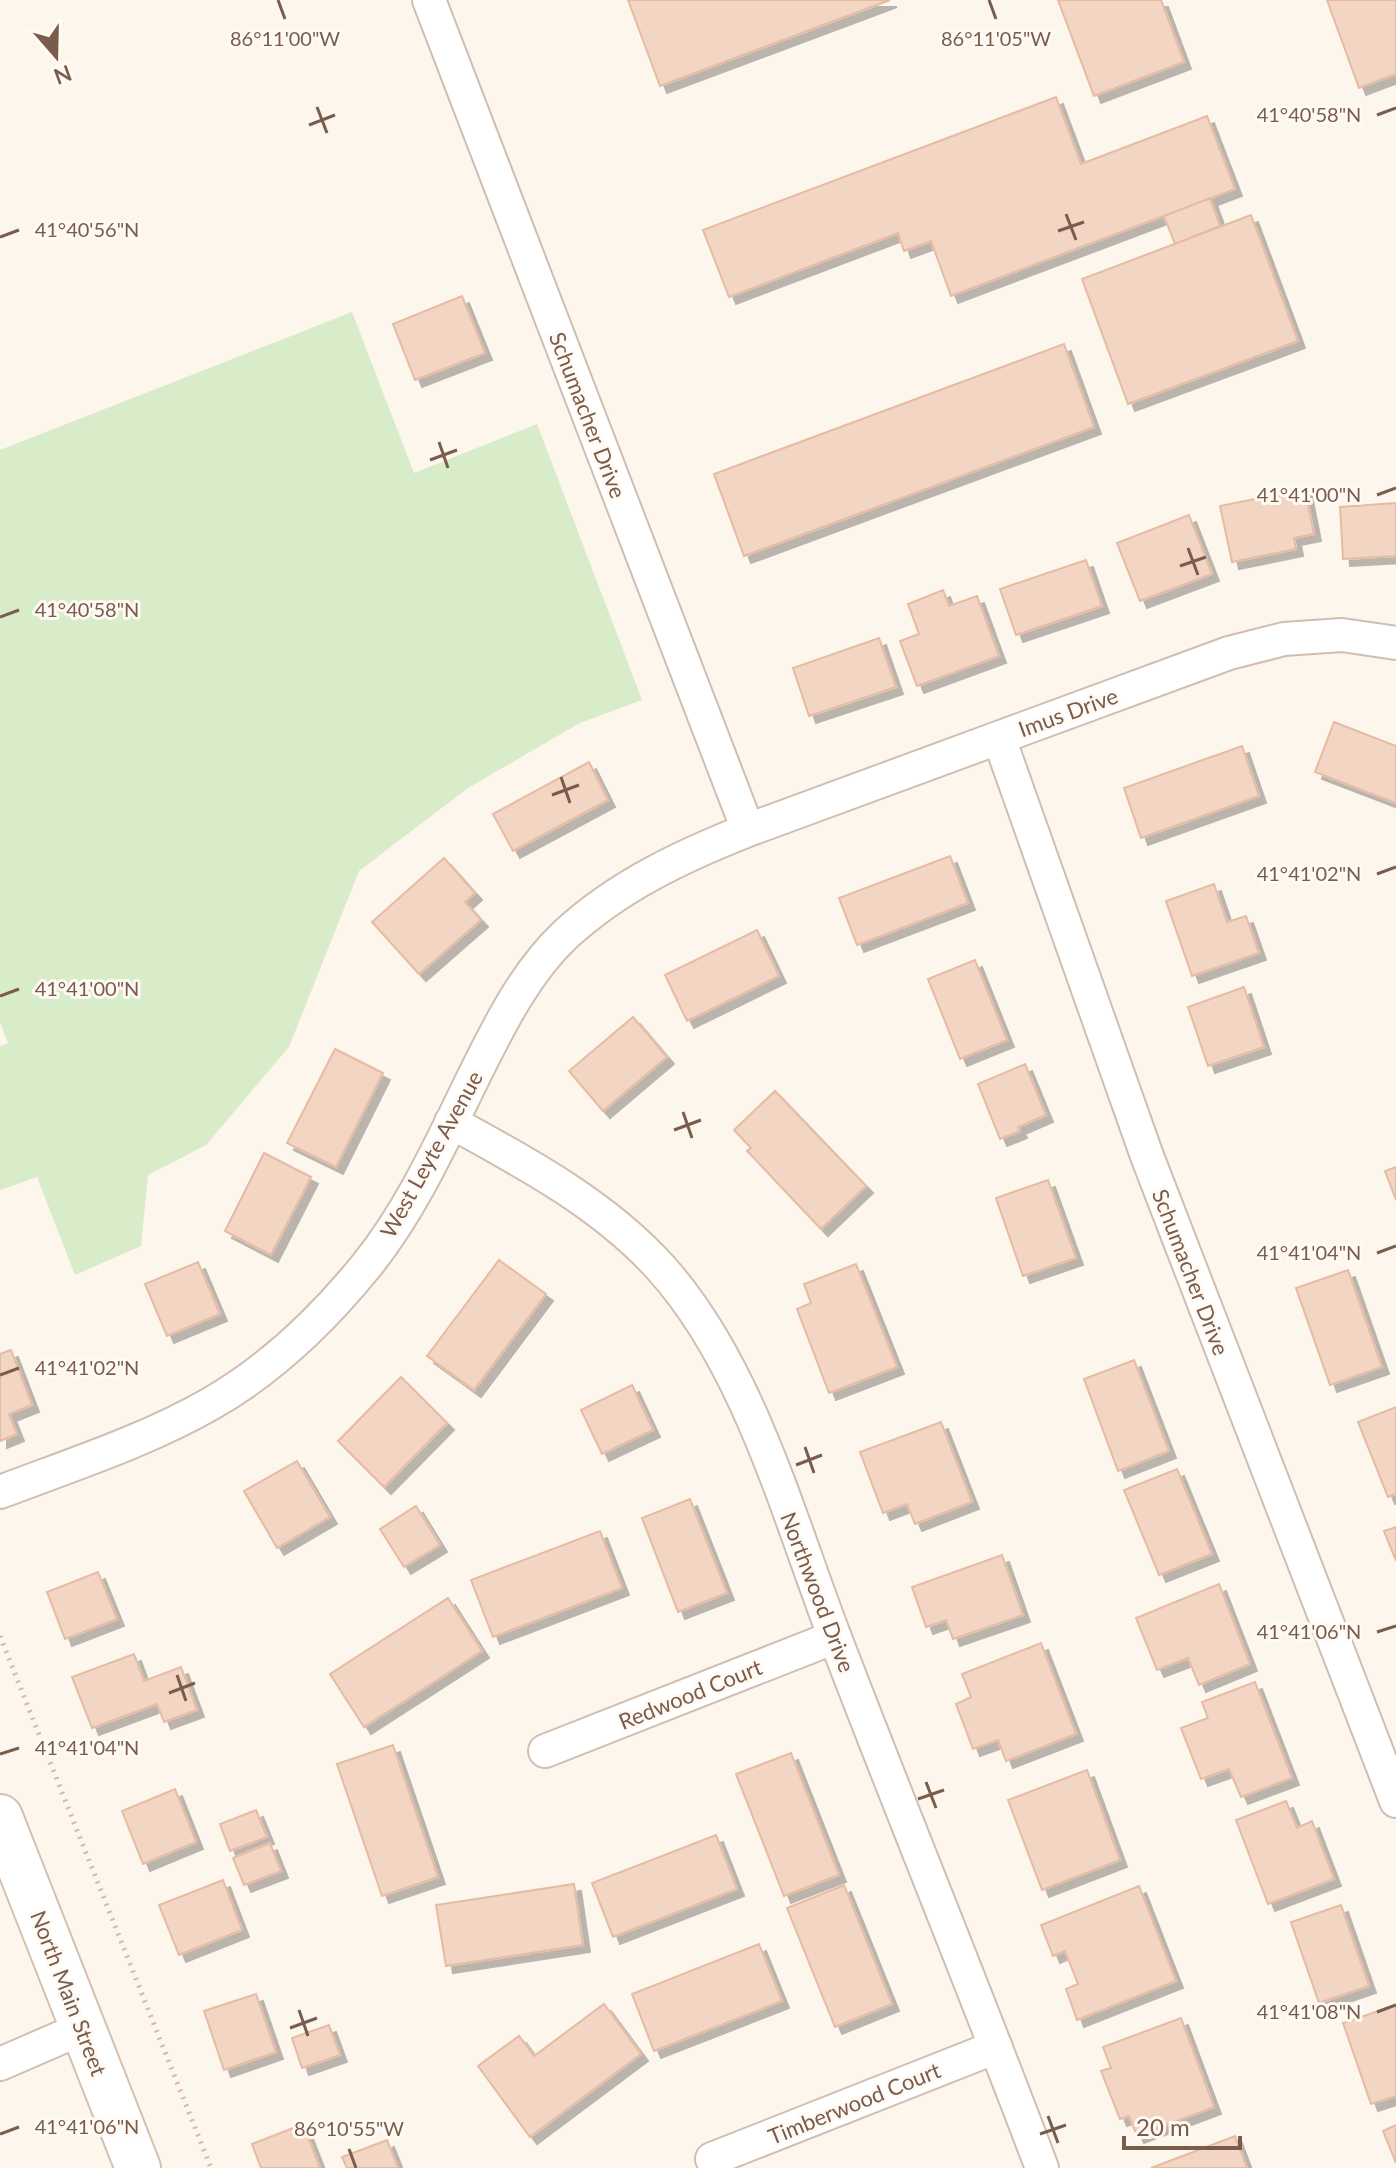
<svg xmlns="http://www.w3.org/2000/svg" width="1396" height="2168" font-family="Lato,sans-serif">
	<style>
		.green { fill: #d8ecc9 }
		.building { fill: #f3d5c3; stroke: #e6bba3; stroke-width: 2; filter: url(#shadow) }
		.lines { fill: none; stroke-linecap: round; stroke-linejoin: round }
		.street-casing { stroke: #d1beb0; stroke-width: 36 }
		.secondary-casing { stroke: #d6c0b0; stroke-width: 48 }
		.path { stroke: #d9b8a5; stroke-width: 5; stroke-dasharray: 2 6; stroke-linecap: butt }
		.street { stroke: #fff; stroke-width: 32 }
		.secondary { stroke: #fff; stroke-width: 44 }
		.ticks { fill: none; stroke: #7a5c4d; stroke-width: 3 }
		.labels { text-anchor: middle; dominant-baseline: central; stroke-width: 6; stroke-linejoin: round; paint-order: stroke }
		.street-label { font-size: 22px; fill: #7a5c4d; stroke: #fffaf3 }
		.ticks-label { font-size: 20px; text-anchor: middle; fill: #7a5c4d; stroke: #fffaf3; stroke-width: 6; stroke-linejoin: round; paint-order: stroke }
	</style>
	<defs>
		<filter id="shadow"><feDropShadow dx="7" dy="7" stdDeviation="0" flood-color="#0004"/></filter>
	</defs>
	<rect width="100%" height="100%" fill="#fdf6ec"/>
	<!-- green -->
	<path class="green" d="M352 312 414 473 537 424 642 700 580 723 468 788 359 871 289 1047 206 1145 148 1175 141 1246 75 1275 37 1177 0 1190V1046L8 1043 0 1022V450Z"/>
	<!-- building -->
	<path class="building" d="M628 0H890L660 86Z
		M1058 0H1161L1184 62 1094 96Z
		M1327 0H1396V74L1359 88Z
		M1056 97 1081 164 1207 116 1235 189 951 296 931 241 904 251 898 233 729 297 703 230Z
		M1210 198 1220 226 1175 244 1164 216Z
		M1251 215 1298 341 1128 404 1082 279Z
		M462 296 485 353 415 380 393 324Z
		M1064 344 1094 427 744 556 714 474Z
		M1305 489 1314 534 1294 538 1296 549 1232 562 1220 506Z
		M1396 503V556L1343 559 1340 507Z
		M1189 515 1212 574 1140 601 1117 543Z
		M1086 560 1102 606 1016 635 1000 589Z
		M943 590 949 606 977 596 999 656 917 686 900 641 919 634 908 604Z
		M879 638 896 687 809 716 793 668Z
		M1334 722 1396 746V803L1315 772Z
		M1242 746 1259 796 1141 838 1124 788Z
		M589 762 608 800 513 851 493 814Z
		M950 856 968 903 857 945 839 898Z
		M444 858 475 893 465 902 481 920 419 974 372 922Z
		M1214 884 1227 922 1246 916 1259 953 1192 976 1166 901Z
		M757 930 779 976 687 1021 665 975Z
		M975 960 1007 1040 960 1059 928 979Z
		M1244 987 1264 1047 1208 1066 1188 1007Z
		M633 1017 667 1057 603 1111 569 1071Z
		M335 1049 383 1073 336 1167 287 1143Z
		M1025 1064 1046 1115 1018 1127 1020 1131 1000 1139 978 1084Z
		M775 1091 866 1186 821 1229 747 1151 751 1148 734 1130Z
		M264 1153 311 1177 271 1255 225 1231Z
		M1396 1167V1200L1385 1171Z
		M1048 1180 1076 1258 1023 1276 996 1198Z
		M499 1260 546 1294 474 1390 427 1356Z
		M198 1262 220 1314 167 1336 145 1284Z
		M856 1264 897 1367 829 1393 797 1309 811 1303 804 1284Z
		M1348 1270 1382 1367 1330 1385 1296 1288Z
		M11 1350 32 1405 9 1414 17 1434 0 1441V1354Z
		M1134 1360 1169 1451 1118 1471 1084 1379Z
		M401 1377 447 1423 384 1487 338 1441Z
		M632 1385 653 1430 602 1454 581 1410Z
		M1396 1407V1494L1388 1497 1358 1422Z
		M941 1422 972 1502 915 1524 907 1504 883 1513 860 1452Z
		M297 1461 330 1517 277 1548 244 1491Z
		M1177 1469 1212 1554 1159 1575 1124 1490Z
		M690 1499 727 1593 678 1612 642 1518Z
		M416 1506 440 1545 404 1567 380 1529Z
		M1396 1527V1561L1384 1531Z
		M600 1531 622 1588 493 1637 471 1580Z
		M1002 1555 1023 1615 953 1639 946 1620 926 1627 912 1587Z
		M98 1572 117 1619 65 1639 47 1592Z
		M1219 1584 1250 1664 1199 1685 1188 1658 1157 1670 1136 1618Z
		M448 1598 482 1651 364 1727 330 1674Z
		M1041 1643 1076 1734 1006 1761 998 1740 973 1749 956 1704 971 1697 962 1674Z
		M134 1654 144 1681 181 1667 197 1710 164 1722 157 1704 92 1728 72 1677Z
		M1255 1682 1292 1778 1241 1797 1229 1769 1201 1779 1181 1728 1208 1718 1202 1702Z
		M393 1745 438 1877 382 1896 337 1764Z
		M791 1753 839 1875 784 1896 736 1774Z
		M1087 1770 1120 1860 1042 1890 1008 1800Z
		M175 1789 196 1842 143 1864 122 1811Z
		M1286 1801 1297 1828 1312 1821 1334 1879 1268 1904 1236 1820Z
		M256 1810 267 1837 230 1851 220 1824Z
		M716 1835 737 1889 613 1937 592 1883Z
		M270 1843 281 1871 244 1885 233 1858Z
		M223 1880 242 1930 179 1955 159 1905Z
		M574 1884 583 1945 446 1966 436 1905Z
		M844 1885 892 2004 835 2027 787 1908Z
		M1139 1886 1176 1981 1077 2020 1066 1989 1078 1984 1065 1951 1053 1956 1041 1925Z
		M1341 1905 1369 1986 1319 2003 1291 1922Z
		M759 1944 782 2001 654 2051 632 1994Z
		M256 1994 276 2052 224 2070 204 2011Z
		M604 2004 641 2054 530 2137 478 2066 519 2036 534 2056Z
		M1396 2005V2096L1371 2104 1343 2023Z
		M1181 2018 1214 2107 1137 2136 1129 2116 1120 2119 1101 2071 1111 2068 1103 2047Z
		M329 2025 340 2055 302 2068 292 2038Z
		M303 2124 320 2168H261L252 2144Z
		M1396 2125V2163L1383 2131Z
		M1235 2136 1247 2168H1151Z
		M387 2140 398 2168H347L342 2157Z"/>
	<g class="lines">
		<!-- street casing -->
		<g class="street-casing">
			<path id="street" d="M429 0 748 830
				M999 738 1147 1156 1396 1801
				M451 1122C524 1162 603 1204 660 1267 748 1364 788 1515 834 1635 902 1813 975 1990 1042 2168
				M0 1492C71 1465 146 1441 212 1403 271 1369 323 1319 366 1266 414 1207 445 1134 479 1066 502 1020 527 971 565 935 618 886 682 856 748 830L1229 653 1284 639 1342 635 1396 643
				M545 1751 835 1637
				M0 2064 83 2028
				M712 2159 996 2047"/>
		</g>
		<!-- secondary casing -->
		<g class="secondary-casing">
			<path id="secondary" d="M0 1817 138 2168"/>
		</g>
		<!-- path -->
		<path class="path" d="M0 1636 211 2168"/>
		<!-- street -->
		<use href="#street" class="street"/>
		<!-- secondary -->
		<use href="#secondary" class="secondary"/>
	</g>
	<!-- ticks -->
	<path class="ticks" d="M278 0 285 19M989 0 996 19M317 107 327 133M1377 115 1396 108M309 125 335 115M1066 214 1076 240M1058 231 1084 222M0 237 19 230M439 442 448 468M430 460 457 450M1377 495 1396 488M1188 548 1198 575M1180 566 1206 557M0 617 19 610M561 777 570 803M552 795 579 785M1377 874 1396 867M0 996 19 989M683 1112 692 1138M674 1130 701 1120M1377 1253 1396 1246M0 1375 19 1368M805 1447 814 1473M796 1465 822 1455M1377 1632 1396 1626M177 1675 186 1701M169 1693 195 1683M0 1754 19 1748M926 1782 936 1808M918 1799 944 1790M299 2010 308 2036M1377 2012 1396 2005M290 2028 317 2018M1048 2116 1058 2143M0 2134 19 2127M1040 2134 1066 2125M349 2149 356 2168"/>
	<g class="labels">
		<!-- street labels -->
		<g class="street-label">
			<text transform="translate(588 415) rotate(69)">Schumacher Drive</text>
			<text transform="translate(1068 712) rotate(-20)">Imus Drive</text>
			<text transform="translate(431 1154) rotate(-61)">West Leyte Avenue</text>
			<text transform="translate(1191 1272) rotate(69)">Schumacher Drive</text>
			<text transform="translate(818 1592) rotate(69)">Northwood Drive</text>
			<text transform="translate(690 1694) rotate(-22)">Redwood Court</text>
			<text transform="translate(69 1993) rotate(69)">North Main Street</text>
			<text transform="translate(854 2103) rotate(-22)">Timberwood Court</text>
		</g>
	</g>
	<g class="ticks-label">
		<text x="285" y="46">86°11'00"W</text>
		<text x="996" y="46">86°11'05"W</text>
		<text x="1309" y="122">41°40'58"N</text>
		<text x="87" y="237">41°40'56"N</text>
		<text x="1309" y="502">41°41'00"N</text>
		<text x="87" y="617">41°40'58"N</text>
		<text x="1309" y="881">41°41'02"N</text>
		<text x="87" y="996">41°41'00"N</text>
		<text x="1309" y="1260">41°41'04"N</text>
		<text x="87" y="1375">41°41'02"N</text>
		<text x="1309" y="1639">41°41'06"N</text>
		<text x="87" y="1755">41°41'04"N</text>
		<text x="1309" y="2019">41°41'08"N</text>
		<text x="87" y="2134">41°41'06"N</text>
		<text x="349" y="2136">86°10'55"W</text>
	</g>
	<!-- north arrow -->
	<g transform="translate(56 56) rotate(160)" stroke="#fffaf3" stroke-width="6" paint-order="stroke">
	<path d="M0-6L14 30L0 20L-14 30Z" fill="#7a5c4d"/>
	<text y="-12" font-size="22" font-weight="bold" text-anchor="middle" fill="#7a5c4d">N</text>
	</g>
	<!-- scale -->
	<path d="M1124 2136v12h116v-12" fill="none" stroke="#7a5c4d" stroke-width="4"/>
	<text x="1136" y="2136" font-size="24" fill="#7a5c4d" stroke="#fffaf3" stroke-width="6" paint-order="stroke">20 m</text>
</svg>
